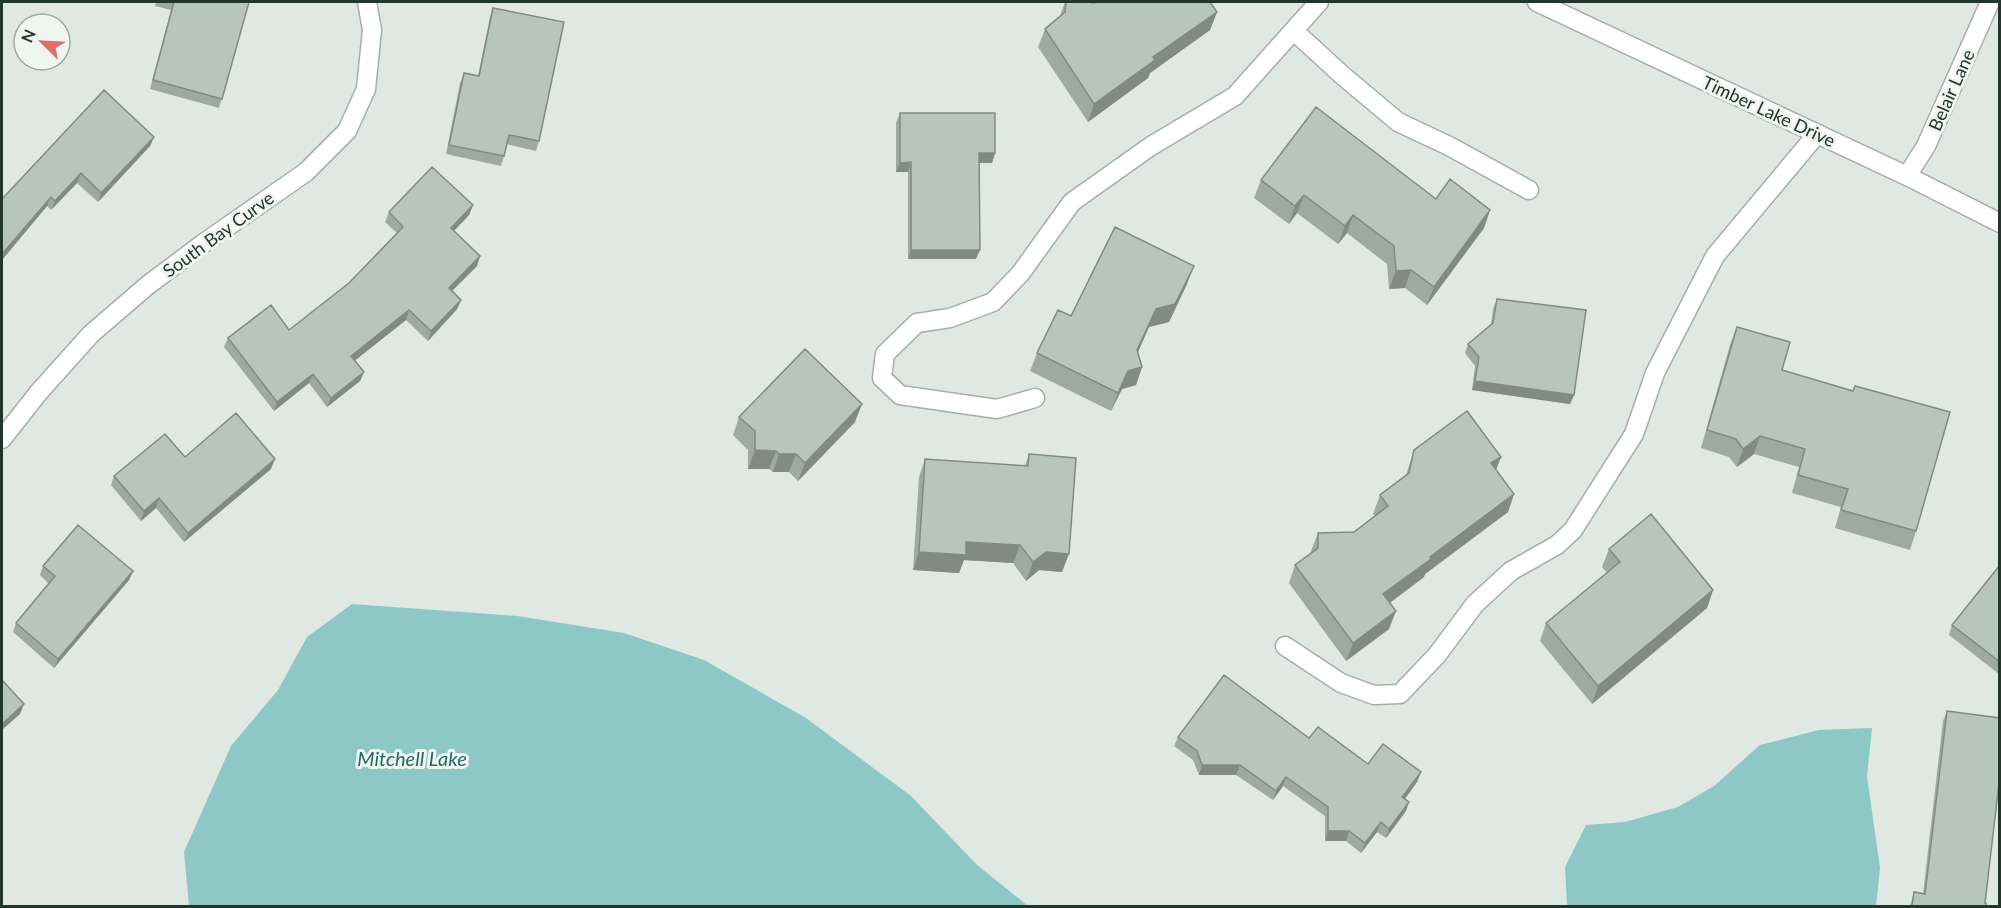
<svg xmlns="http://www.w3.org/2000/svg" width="2001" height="908" font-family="Lato,sans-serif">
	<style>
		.water { fill: #8dc7c6 }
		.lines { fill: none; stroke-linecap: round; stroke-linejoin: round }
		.lane-casing { stroke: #a3afa9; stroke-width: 21 }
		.street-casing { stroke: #a3afa9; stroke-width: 21 }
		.lane { stroke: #fff; stroke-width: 18 }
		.street { stroke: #fff; stroke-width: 18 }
		.wall { fill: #9ea9a3 }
		.shaded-wall { fill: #818a85 }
		.building { fill: #b8c5be; stroke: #818a85; stroke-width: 1.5 }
		.labels { text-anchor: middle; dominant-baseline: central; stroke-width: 6; stroke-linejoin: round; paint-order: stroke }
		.street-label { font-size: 18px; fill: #22362d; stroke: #eff5f1 }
		.water-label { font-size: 20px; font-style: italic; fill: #256969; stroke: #eff5f1 }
	</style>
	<rect width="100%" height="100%" fill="#dfe8e3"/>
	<!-- water -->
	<path class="water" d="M352 604 517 616 624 633 704 660 806 718 911 796 977 865 1028 906H189L184 852 231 746 278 690 307 637Z
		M1872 728 1867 776 1880 868 1876 906H1567L1565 867 1586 825 1625 822 1678 807 1714 786 1760 745 1819 730Z"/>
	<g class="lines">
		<!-- lane casing -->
		<g class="lane-casing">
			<path id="lane" d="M1294 31 1342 75 1398 122 1449 146 1529 190
				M1035 398 997 409 900 395 882 378 885 354 917 323 950 318 993 302 1020 274 1072 202 1151 146 1235 96 1319 2
				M1285 646 1341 683 1374 695 1400 694 1437 655 1475 604 1511 571 1557 545 1573 530 1634 434 1655 373 1715 256 1817 134"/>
		</g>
		<!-- street casing -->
		<g class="street-casing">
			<path id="street" d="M1537 2 1907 176 2000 223
				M1907 176 1926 146 1990 2
				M2 439 39 392 91 334 148 285 204 243 306 172 347 131 366 89 372 30 367 2"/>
		</g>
		<!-- lane -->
		<use href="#lane" class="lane"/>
		<!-- street -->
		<use href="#street" class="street"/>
	</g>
	<!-- wall -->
	<path class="wall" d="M156 2H249L219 108 150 89 171 10 155 6Z
		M1065 2H1088L1094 3 1217 12 1210 30 1150 73 1148 78 1088 122 1038 47 1045 29 1060 16Z
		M493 8 539 141 536 151 506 144 504 156 501 166 446 154 460 83 464 73 478 76 490 17Z
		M900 113 995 153 992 163H979L976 259H908V172H896V123Z
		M154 137 150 146 98 202 77 183 51 210 47 206 2 260V199Z
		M1261 180 1436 199 1490 210 1484 228 1427 305 1405 288 1389 289 1387 264 1347 233 1338 244 1297 213 1289 224 1254 198Z
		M473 205 469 215 454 231 480 256 477 266 452 291 461 300 457 309 428 341 406 320 355 360 364 372 360 381 327 407 309 383 274 411 224 347 228 338 289 330 349 283 397 233 385 222 389 212Z
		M1187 284 1169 322 1149 327 1138 352 1142 367 1136 385 1122 389 1111 411 1030 371 1037 353 1071 316Z
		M1497 299 1574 395 1570 404 1472 390 1475 366 1465 353 1468 344 1491 325 1493 309Z
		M1737 327 1782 370 1916 531 1910 550 1835 528 1841 507 1792 493 1799 467 1754 454 1737 467 1729 457 1701 448 1730 345Z
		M739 417 855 422 798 481 789 472H773L769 469H748V450L733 435Z
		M1414 450 1501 457 1496 469 1514 494 1508 512 1425 574 1424 577 1390 603 1389 629 1346 661 1289 583 1295 565 1311 553V551L1318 533 1354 532 1375 516 1373 514 1380 495 1406 475Z
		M1029 454 1062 572 1039 570 1026 581 1013 563 964 560 959 573 913 570 919 477 925 459 1025 466Z
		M185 457 271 469 184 542 156 508 141 521 111 485 114 476Z
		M1609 549 1713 590 1707 608 1592 704 1540 641 1546 623 1607 573 1602 567Z
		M2000 565V673L1999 674 1949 635 1952 625Z
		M43 566 133 571 129 580 54 668 13 632 16 623 49 584 40 575Z
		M1947 711 1985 903 1986 906H1910L1914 892 1923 894 1943 721Z
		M1178 737 1309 738 1368 764 1421 772 1417 782 1405 799 1406 811 1386 838 1377 832 1361 853 1346 841H1325V816L1283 786 1273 800 1236 775H1199L1193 760 1174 746Z"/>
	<!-- shaded-wall -->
	<path class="shaded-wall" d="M1217 12 1210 30 1150 73 1148 78 1088 122 1094 104 1153 57Z
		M154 137 150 146 98 202 101 193Z
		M979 153H995L992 163H976Z
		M911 162 908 172H896L900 163Z
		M81 173 77 183 51 210 55 201Z
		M1304 195 1297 213 1289 224 1295 206Z
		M51 197 47 206 2 260V254Z
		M473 205 469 215 448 237 451 228Z
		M1490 210 1484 228 1427 305 1434 287Z
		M1353 215 1347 233 1338 244 1345 226Z
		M911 250H980L976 259H908Z
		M480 256 477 266 445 298 449 288Z
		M1194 266 1187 284 1169 322 1149 327 1131 368 1137 350 1156 309Z
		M1411 270 1405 288 1389 289 1396 271Z
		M461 300 457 309 428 341 431 331Z
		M409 310 406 320 348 366 351 356Z
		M1142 367 1136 385 1122 389 1111 411 1118 393 1128 371Z
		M364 372 360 381 327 407 331 398Z
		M313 374 309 383 274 411 277 402Z
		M1475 381 1574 395 1570 404 1472 390Z
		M862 404 855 422 798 481 805 463Z
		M1760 436 1754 454 1737 467 1743 449Z
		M755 450 776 451 769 469H748Z
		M779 454H796L789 472H773Z
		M1501 457 1494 475 1491 463Z
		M275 459 271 469 184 542 188 533Z
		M1514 494 1508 512 1425 574 1424 577 1377 612 1383 594 1430 557Z
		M159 498 156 508 141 521 144 511Z
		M966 542 1020 545 1013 563 964 560 959 573 913 570 919 552Z
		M1046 552 1069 554 1062 572 1039 570 1026 581 1033 562Z
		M133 571 129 580 54 668 58 659Z
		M1713 590 1707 608 1592 704 1598 686Z
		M1396 611 1389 629 1346 661 1353 643Z
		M24 704 20 714 2 730V724Z
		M1202 765H1240L1236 775H1199Z
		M1421 772 1417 782 1399 807 1402 797Z
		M1286 777 1283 786 1273 800 1276 791Z
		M1409 802 1406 811 1386 838 1389 829Z
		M1381 822 1377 832 1361 853 1365 843Z
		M1328 831H1349L1346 841H1325Z"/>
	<!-- building -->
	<path class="building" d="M174 2H249L222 99 153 80Z
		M1066 2H1088L1094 3 1096 2H1210L1217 12 1153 57 1155 60 1094 104 1045 29 1065 12Z
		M493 8 564 22 539 141 509 135 504 156 449 145 464 73 479 76Z
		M104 90 154 137 101 193 81 173 55 201 51 197 2 254V199Z
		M1316 107 1436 199 1450 179 1490 210 1434 287 1411 270 1396 271 1394 246 1353 215 1345 226 1304 195 1295 206 1261 180Z
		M900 113H995V153H979L980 250H911V162L900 163Z
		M432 167 473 205 451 228 480 256 449 288 461 300 431 331 409 310 351 356 364 372 331 398 313 374 277 402 228 338 271 305 289 330 349 283 403 227 389 212Z
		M1115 227 1194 266 1175 304 1156 309 1137 350 1142 367 1128 371 1118 393 1037 353 1058 310 1071 316Z
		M1497 299 1586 310 1574 395 1475 381 1479 357 1468 344 1493 323Z
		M1737 327 1790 342 1782 370 1853 391 1855 386 1950 412 1916 531 1841 510 1848 489 1798 475 1805 449 1760 436 1743 449 1736 439 1707 430Z
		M805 349 862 404 805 463 796 454H779L776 451 755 450V431L739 417Z
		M1467 411 1501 457 1491 463 1514 494 1430 557 1431 559 1383 594 1396 611 1353 643 1295 565 1318 548V533L1354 532 1388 506 1380 495 1409 473 1414 450Z
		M236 413 275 459 188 533 159 498 144 511 114 476 165 434 185 457Z
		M1029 454 1076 458 1069 554 1046 552 1033 562 1020 545 966 542V555L919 552 925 459 1028 466Z
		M1651 514 1713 590 1598 686 1546 623 1620 562 1609 549Z
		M78 525 133 571 58 659 16 623 55 576 43 566Z
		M2000 565V662L1952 625Z
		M1224 675 1309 738 1318 727 1368 764 1383 744 1421 772 1402 797 1409 802 1389 829 1381 822 1365 843 1349 831H1328V807L1286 777 1276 791 1240 765H1202L1197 751 1178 737Z
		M2 680 24 704 2 724Z
		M1947 711 2000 718V775L1985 903H1986V906H1912L1914 892 1925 894Z"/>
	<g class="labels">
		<!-- street labels -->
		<g class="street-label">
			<text transform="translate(1951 90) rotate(-66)">Belair Lane</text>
			<text transform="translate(1769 111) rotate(25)">Timber Lake Drive</text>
			<text transform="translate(218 234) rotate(-36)">South Bay Curve</text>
		</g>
		<!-- water labels -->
		<g class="water-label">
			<text x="412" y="758">Mitchell Lake</text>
		</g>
	</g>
	<!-- border -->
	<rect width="2001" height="908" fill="none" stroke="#22362d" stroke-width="6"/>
	<!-- north arrow -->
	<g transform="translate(42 42) rotate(294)"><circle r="28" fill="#eff5f1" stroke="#9da9a3" stroke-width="1.5"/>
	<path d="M0-4.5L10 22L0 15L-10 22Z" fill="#df6f66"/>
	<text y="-9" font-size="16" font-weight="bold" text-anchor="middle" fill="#22362d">N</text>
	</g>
</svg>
